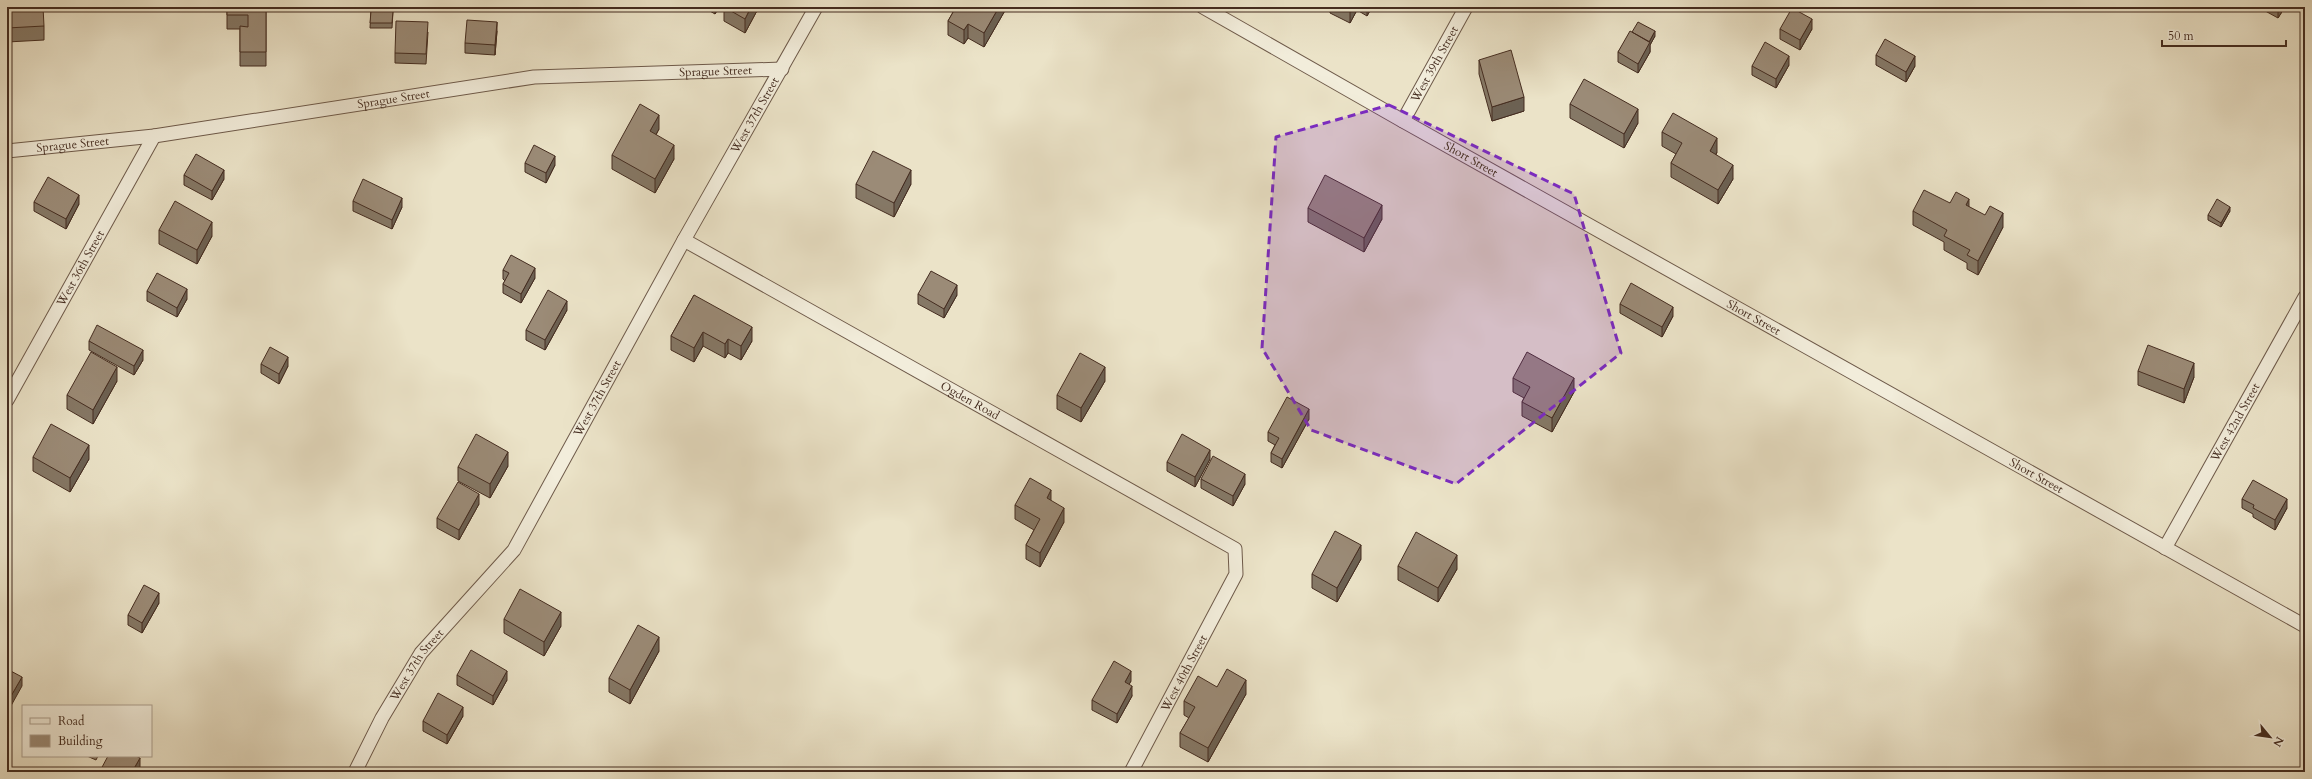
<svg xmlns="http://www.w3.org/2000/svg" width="2312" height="779" font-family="Cardo,serif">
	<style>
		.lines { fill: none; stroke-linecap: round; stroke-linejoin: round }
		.minor-casing { stroke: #6e5a4a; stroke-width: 15 }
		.minor { stroke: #f2eddb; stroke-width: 13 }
		.wall { fill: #857866; stroke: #442c20 }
		.shaded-wall { fill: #6c6153; stroke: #442c20 }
		.building { fill: #9b8b77; stroke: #442c20 }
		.marked { fill: #7b2cbf; fill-opacity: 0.2; stroke: #7b2cbf; stroke-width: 3; stroke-dasharray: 8 5; stroke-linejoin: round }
		.labels { text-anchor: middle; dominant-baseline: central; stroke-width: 3; stroke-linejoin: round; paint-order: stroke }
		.street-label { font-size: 12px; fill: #442c20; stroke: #f2eddb }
	</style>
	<rect width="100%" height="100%" fill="#ebe3c8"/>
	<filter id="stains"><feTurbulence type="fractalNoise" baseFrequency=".005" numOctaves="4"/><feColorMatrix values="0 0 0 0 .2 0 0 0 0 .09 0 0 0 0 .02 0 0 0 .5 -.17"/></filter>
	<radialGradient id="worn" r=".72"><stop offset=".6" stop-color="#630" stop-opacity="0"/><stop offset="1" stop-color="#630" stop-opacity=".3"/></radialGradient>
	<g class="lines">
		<!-- minor casing -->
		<g class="minor-casing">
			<g id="minor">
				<path id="s1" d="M1203 7 1403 121 2305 626"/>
				<path id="s2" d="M1403 121 1466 7"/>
				<path id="s3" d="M7 151 154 136 534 77 782 69"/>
				<path id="s4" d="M684 240 1235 549 1236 574 1131 772"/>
				<path id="s5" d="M7 400 154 136"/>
				<path id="s6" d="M2165 548 2305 297"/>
				<path id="s7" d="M355 772 382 718 421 653 514 550 684 240 816 7"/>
			</g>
		</g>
		<!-- minor -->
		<use href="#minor" class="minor"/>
	</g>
	<!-- wall -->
	<path class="wall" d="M7 7 44 26V40L7 42Z
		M227 7 248 11H266V66H240V29H227Z
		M703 7H719L715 14Z
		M724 7H759L745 33 724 21Z
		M956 7H1007L984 47 968 38 964 44 948 35V21Z
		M1330 7H1372L1367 16 1357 10 1350 23 1330 13Z
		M2258 7H2285L2278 18Z
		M371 11H393L392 28H370Z
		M1780 29H1812L1800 50 1780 39Z
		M497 31 495 55 465 53V43Z
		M428 32 426 64 395 63V53Z
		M1632 32 1655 36 1650 45V52L1638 73 1618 62V52Z
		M1876 55 1915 66 1906 82 1876 65Z
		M1479 60 1524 111 1492 121 1479 74Z
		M1789 65 1776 88 1752 75V66Z
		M1570 104 1638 123 1624 148 1570 118Z
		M659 129 656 135 674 159 655 193 612 169V155Z
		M1662 132 1717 152 1716 155 1733 179 1718 204 1671 177V163L1676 154 1662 146Z
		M525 163 555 165 546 183 525 172Z
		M184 175 224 179 212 200 184 185Z
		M856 184H911L894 217 856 198Z
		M353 201 402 207 392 229 353 211Z
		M34 202 79 204 66 229 34 211Z
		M1950 203 1969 207 2003 227 1978 275 1967 269V263L1944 250V242L1913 225V211Z
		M1308 208 1382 219 1364 252 1308 222Z
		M2230 211 2221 227 2208 220V215Z
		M159 230 212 236 197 264 159 244Z
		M503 270 535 278 521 303 503 293V284L505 281 503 279Z
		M147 291 187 299 177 317 147 301Z
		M918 294 957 295 944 318 918 304Z
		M694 295 752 341 741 360 728 353 725 358 703 346 694 362 671 350V336Z
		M1620 304 1673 316 1662 337 1620 313Z
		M567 310 545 350 526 340V330Z
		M89 341 143 360 134 375 89 350Z
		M261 364 288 366 279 384 261 373Z
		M2138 371 2194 377 2184 403 2138 385Z
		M1513 378 1574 392 1552 432 1522 416V402L1524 398 1513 392Z
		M117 381 93 424 67 409V395Z
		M1105 381 1081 422 1057 409V395Z
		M1309 419 1282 468 1271 462V453L1275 445 1268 441V432Z
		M33 457 89 459 70 492 33 471Z
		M1210 459 1195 487 1167 471V462Z
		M508 466 490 498 458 481V467Z
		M1201 479 1245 484 1233 506 1201 488Z
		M2242 499 2287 508 2275 530 2253 517V514L2242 508Z
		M479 504 459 540 437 528V518Z
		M1015 505 1064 522 1040 567 1026 559V545L1034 530 1015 519Z
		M1361 559 1337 602 1312 588V574Z
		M1398 566 1457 569 1438 602 1398 580Z
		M159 603 142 633 128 625V615Z
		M504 619 561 626 544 656 504 633Z
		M659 651 630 704 609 692V678Z
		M457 675 507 680 493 705 457 685Z
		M1131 681 1129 684 1132 696 1117 723 1092 710V700Z
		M1217 687 1246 694 1208 762 1180 747V733L1189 718 1184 715V701Z
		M463 716 447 744 423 731V721Z
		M87 756H98L96 760Z"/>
	<!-- shaded-wall -->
	<path class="shaded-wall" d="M715 7H719L715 14Z
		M751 7H759L745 33V19Z
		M999 7H1007L984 47V33Z
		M1351 7H1357V10L1350 23V9Z
		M1367 7H1372L1367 16Z
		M2278 7H2285L2278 18Z
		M1812 19V29L1800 50V40Z
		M497 22V31L495 55V45Z
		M968 24V38L964 44V30Z
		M1655 31V36L1650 45V52L1638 73V64Z
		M1789 56V65L1776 88V79Z
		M1915 56V66L1906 82V72Z
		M1524 97V111L1492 121V107Z
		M1638 109V123L1624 148V134Z
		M659 115V129L650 145V131Z
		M1717 138V152L1710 165V151Z
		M674 145V159L655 193V179Z
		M555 156V165L546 183V173Z
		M1733 165V179L1718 204V190Z
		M224 170V179L212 200V191Z
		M911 170V184L894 217V203Z
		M79 195V204L66 229V219Z
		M402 198V207L392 229V220Z
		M1969 199V213L1966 205Z
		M1382 205V219L1364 252V238Z
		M2230 207V211L2221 227V223Z
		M2003 213V227L1978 275V261Z
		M212 222V236L197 264V250Z
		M535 268V278L521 303V294Z
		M957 285V295L944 318V309Z
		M187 289V299L177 317V308Z
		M567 301V310L545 350V340Z
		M1673 307V316L1662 337V327Z
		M752 327V341L741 360V346Z
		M703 332V346L694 362V348Z
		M728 339V353L725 358V344Z
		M143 350V360L134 375V366Z
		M288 357V366L279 384V374Z
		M2194 363V377L2184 403V389Z
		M117 367V381L93 424V410Z
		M1105 367V381L1081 422V408Z
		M1574 378V392L1552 432V418Z
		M1309 409V419L1282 468V459Z
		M89 445V459L70 492V478Z
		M1210 450V459L1195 487V477Z
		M508 452V466L490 498V484Z
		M1245 474V484L1233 506V496Z
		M1051 490V504L1047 498Z
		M479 494V504L459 540V530Z
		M2287 499V508L2275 530V520Z
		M1064 508V522L1040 567V553Z
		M1361 545V559L1337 602V588Z
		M1457 555V569L1438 602V588Z
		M159 593V603L142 633V623Z
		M561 612V626L544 656V642Z
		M659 637V651L630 704V690Z
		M507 671V680L493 705V696Z
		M1131 671V681L1125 692V682Z
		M22 677V686L7 713V703Z
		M1246 680V694L1208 762V748Z
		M1132 686V696L1117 723V714Z
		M463 707V716L447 744V735Z
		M140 758V768L137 772H132Z"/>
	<!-- building -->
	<path class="building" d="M7 7H43L44 26 7 28Z
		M227 7H248V11H266V52H240V26L248 27V15H227Z
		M724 7H751L745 19Z
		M956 7H999L984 33 968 24 964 30 948 21Z
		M1345 7H1351L1350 9Z
		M1792 8 1812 19 1800 40 1780 29Z
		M371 11H393L392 23H370Z
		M467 20 497 22 495 45 465 43Z
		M396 21 428 22 426 54 395 53Z
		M1638 22 1655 31 1649 42 1632 32Z
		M1630 31 1650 42 1638 64 1618 52Z
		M1885 39 1915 56 1906 72 1876 55Z
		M1765 42 1789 56 1776 79 1752 66Z
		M1511 50 1524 97 1492 107 1479 60Z
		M1584 79 1638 109 1624 134 1570 104Z
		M640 104 659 115 650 131 674 145 655 179 612 155Z
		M1673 113 1717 138 1710 151 1733 165 1718 190 1671 163 1682 143 1662 132Z
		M534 145 555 156 546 173 525 163Z
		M873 151 911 170 894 203 856 184Z
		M196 154 224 170 212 191 184 175Z
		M1325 175 1382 205 1364 238 1308 208Z
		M48 177 79 195 66 219 34 202Z
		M363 179 402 198 392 220 353 201Z
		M1924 190 1950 203 1956 192 1969 199 1966 205 1985 215 1990 206 2003 213 1978 261 1967 255 1970 250 1944 236 1947 230 1913 211Z
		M2217 199 2230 207 2221 223 2208 215Z
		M175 201 212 222 197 250 159 230Z
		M511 255 535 268 521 294 503 284 509 273 503 270Z
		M931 271 957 285 944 309 918 294Z
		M157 273 187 289 177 308 147 291Z
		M1631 283 1673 307 1662 327 1620 304Z
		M548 290 567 301 545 340 526 330Z
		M694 295 752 327 741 346 728 339 725 344 703 332 694 348 671 336Z
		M97 325 143 350 134 366 89 341Z
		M2148 345 2194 363 2184 389 2138 371Z
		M270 347 288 357 279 374 261 364Z
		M91 352 117 367 93 410 67 395Z
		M1527 352 1574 378 1552 418 1522 402 1530 387 1513 378Z
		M1080 353 1105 367 1081 408 1057 395Z
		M1287 397 1309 409 1282 459 1271 453 1279 438 1268 432Z
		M51 424 89 445 70 478 33 457Z
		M476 434 508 452 490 484 458 467Z
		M1182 434 1210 450 1195 477 1167 462Z
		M1213 456 1245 474 1233 496 1201 479Z
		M1030 478 1051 490 1047 498 1064 508 1040 553 1026 545 1040 519 1015 505Z
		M2253 480 2287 499 2275 520 2253 508 2254 505 2242 499Z
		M458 482 479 494 459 530 437 518Z
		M1335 531 1361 545 1337 588 1312 574Z
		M1416 532 1457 555 1438 588 1398 566Z
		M144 585 159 593 142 623 128 615Z
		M520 589 561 612 544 642 504 619Z
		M638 625 659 637 630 690 609 678Z
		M471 650 507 671 493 696 457 675Z
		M1114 661 1131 671 1125 682 1132 686 1117 714 1092 700Z
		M7 669 22 677 7 703Z
		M1227 669 1246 680 1208 748 1180 733 1195 707 1184 701 1198 676 1217 687Z
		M438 693 463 707 447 735 423 721Z
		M108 756H136L140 758 132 772H102L100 771Z"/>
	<!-- marked area -->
	<path class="marked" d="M1389 105 1574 194 1621 353 1456 484 1311 430 1262 348 1276 137Z"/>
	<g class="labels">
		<!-- street labels -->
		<g class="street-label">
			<text stroke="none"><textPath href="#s2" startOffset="65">West 39th Street</textPath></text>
			<text stroke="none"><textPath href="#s3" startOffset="714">Sprague Street</textPath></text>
			<text stroke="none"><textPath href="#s3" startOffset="390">Sprague Street</textPath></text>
			<text stroke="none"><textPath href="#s7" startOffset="772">West 37th Street</textPath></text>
			<text stroke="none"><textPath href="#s3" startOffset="66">Sprague Street</textPath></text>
			<text stroke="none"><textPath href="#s1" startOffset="308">Short Street</textPath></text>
			<text stroke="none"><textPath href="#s5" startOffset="151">West 36th Street</textPath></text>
			<text stroke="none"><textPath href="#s1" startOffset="632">Short Street</textPath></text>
			<text stroke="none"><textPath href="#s7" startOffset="448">West 37th Street</textPath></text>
			<text stroke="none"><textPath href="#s4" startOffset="328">Ogden Road</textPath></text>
			<text stroke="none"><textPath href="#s6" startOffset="144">West 42nd Street</textPath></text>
			<text stroke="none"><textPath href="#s1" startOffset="956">Short Street</textPath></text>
			<text stroke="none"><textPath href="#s7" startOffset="124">West 37th Street</textPath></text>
			<text transform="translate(1184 673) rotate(-62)">West 40th Street</text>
		</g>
	</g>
	<!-- margin -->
	<rect width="2312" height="779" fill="none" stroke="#ebe3c8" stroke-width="24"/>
	<rect x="8" y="8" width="2296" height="763" fill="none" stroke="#442c20" stroke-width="2"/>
	<rect x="12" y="12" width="2288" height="755" fill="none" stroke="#442c20"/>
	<!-- legend -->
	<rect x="22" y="705" width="130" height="52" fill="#f2eddb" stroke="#aca090"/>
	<rect x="30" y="718" width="20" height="6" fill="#f2eddb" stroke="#aca090"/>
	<text x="58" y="725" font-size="12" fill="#442c20">Road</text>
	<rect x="30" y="735" width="20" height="12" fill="#9b8b77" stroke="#aca090"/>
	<text x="58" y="745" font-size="12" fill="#442c20">Building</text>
	<!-- north arrow -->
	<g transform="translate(2270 737) rotate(119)" stroke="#f2eddb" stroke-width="3" paint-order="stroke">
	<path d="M0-3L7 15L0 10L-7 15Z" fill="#442c20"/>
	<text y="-6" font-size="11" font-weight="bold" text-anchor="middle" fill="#442c20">N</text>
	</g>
	<!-- scale -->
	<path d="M2162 40v6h124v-6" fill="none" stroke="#442c20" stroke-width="2"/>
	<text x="2168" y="40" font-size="12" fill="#442c20" stroke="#f2eddb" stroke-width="3" paint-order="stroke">50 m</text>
	<rect width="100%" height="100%" filter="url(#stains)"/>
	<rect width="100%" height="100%" fill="url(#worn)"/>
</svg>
